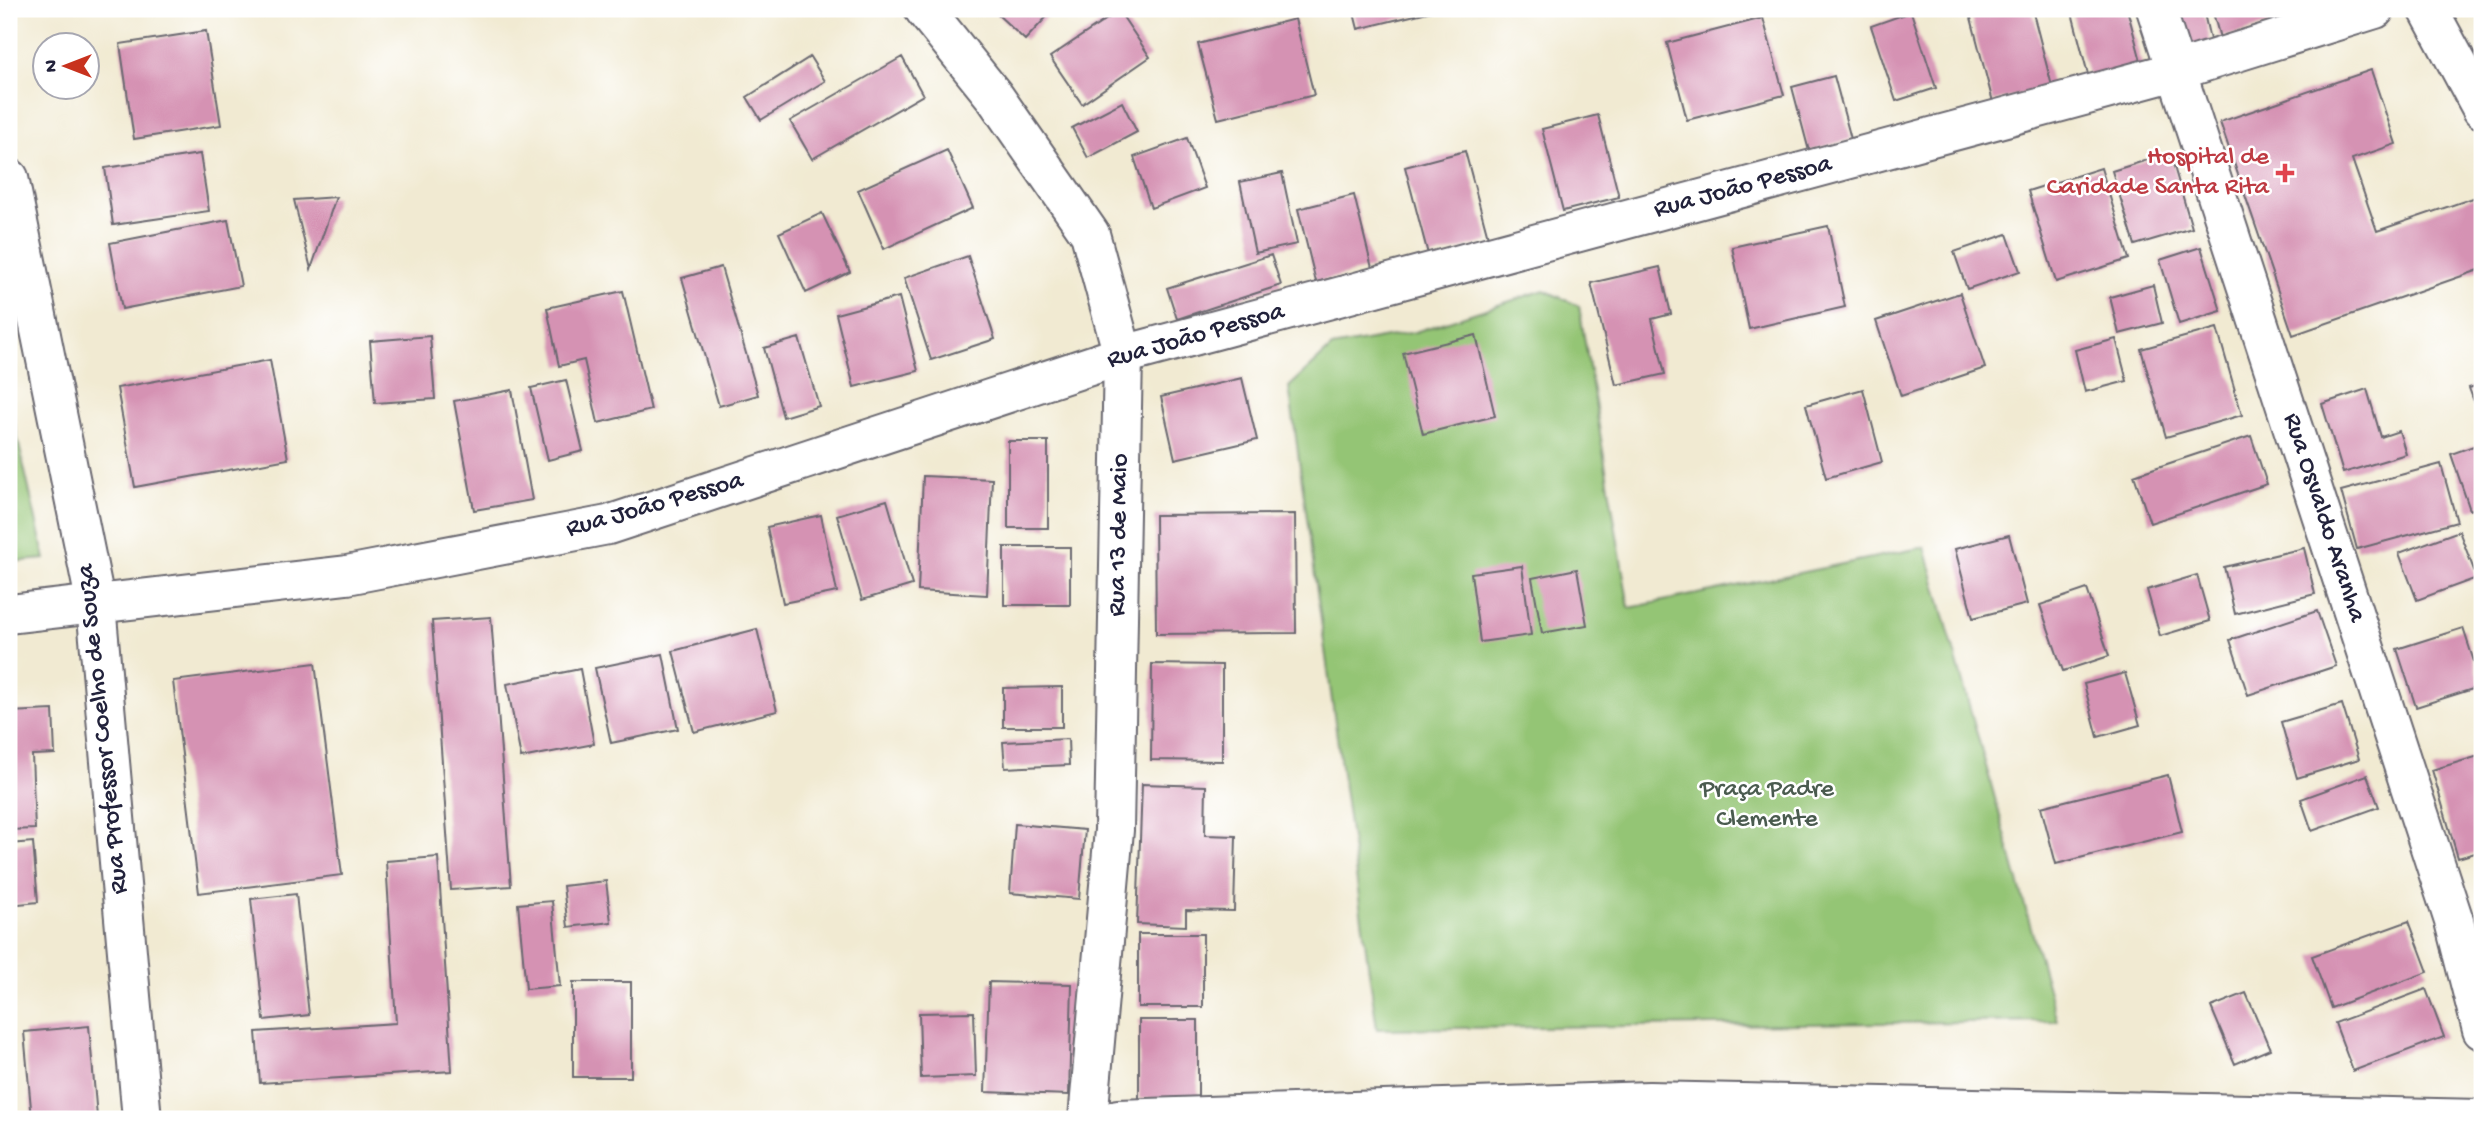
<svg xmlns="http://www.w3.org/2000/svg" width="2491" height="1128" font-family="'Gochi Hand',sans-serif">
	<style>
		.green { fill: #94c575; stroke: #5b7458; stroke-width: 2 }
		.building { fill: #d592b3 }
		.lines { fill: none; stroke-linecap: round; stroke-linejoin: round }
		.minor-casing { stroke: #6a6870; stroke-width: 42 }
		.major-casing { stroke: #6a6870; stroke-width: 42 }
		.minor { stroke: #fff; stroke-width: 38 }
		.major { stroke: #fff; stroke-width: 38 }
		.health-dot { fill: #e0444e; stroke: #fff; stroke-width: 2.5 }
		.labels { text-anchor: middle; dominant-baseline: central; stroke-width: 5; stroke-linejoin: round; paint-order: stroke }
		.health-label { font-size: 26px; fill: #be3a42; stroke: #fff; text-anchor: end }
		.street-label { font-size: 26px; fill: #22223b; stroke: #fff }
		.park-label { font-size: 26px; fill: #4a5b4f; stroke: #fff }
	</style>
	<rect width="100%" height="100%" fill="#fff"/>
	<filter id="ink" filterUnits="userSpaceOnUse"><feTurbulence type="fractalNoise" baseFrequency=".0143" numOctaves="2"/><feDisplacementMap in="SourceGraphic" scale="14" xChannelSelector="R" yChannelSelector="G"/><feConvolveMatrix kernelMatrix="1 2 1 2 8 2 1 2 1" color-interpolation-filters="sRGB"/></filter>
	<filter id="wash" filterUnits="userSpaceOnUse"><feTurbulence type="fractalNoise" baseFrequency=".00686" numOctaves="4" result="noise"/><feDisplacementMap in="SourceGraphic" scale="28" xChannelSelector="R" yChannelSelector="G"/><feGaussianBlur stdDeviation="1.57" result="paint"/><feColorMatrix in="noise" values="0 0 0 0 0 0 0 0 0 0 0 0 0 0 0 0 0 1.4 0 .05"/><feComposite in="paint" operator="in"/></filter>
	<g filter="url(#wash)">
		<rect width="100%" height="100%" fill="#f1ead2"/>
		<!-- green -->
		<path class="green" d="M1544 290 1579 306 1629 608 1925 547 2057 1021 1377 1029 1289 387 1332 347 1415 332Z
			M9 401 45 559 9 562Z"/>
		<g id="blocks">
			<!-- building -->
			<path class="building" d="M1001 9H1054L1025 40 996 13Z
				M1353 9H1436V10L1358 29Z
				M1990 9H2032L2052 86 1993 102 1970 14Z
				M2071 9H2127L2144 72 2091 86Z
				M2167 9H2203L2211 44 2176 52Z
				M2212 9H2299L2301 16 2220 38Z
				M1119 11 1150 57 1082 104 1050 57Z
				M1911 12 1936 88 1896 101 1871 26Z
				M1763 18 1784 95 1687 120 1667 43Z
				M1295 19 1314 95 1218 119 1198 44Z
				M206 31 221 125 134 139 120 44Z
				M810 57 825 81 761 120 747 97Z
				M902 57 923 95 812 159 790 121Z
				M2371 70 2396 144 2352 159 2377 231 2476 197 2482 215V269L2293 335 2220 122Z
				M1834 76 1851 139 1809 151 1792 87Z
				M1122 102 1137 132 1088 158 1072 128Z
				M1598 115 1619 197 1563 211 1542 129Z
				M1187 138 1205 188 1151 208 1134 157Z
				M947 150 973 208 884 249 858 190Z
				M1465 151 1489 241 1429 258 1405 167Z
				M2170 153 2192 228 2135 245 2112 171Z
				M200 154 209 211 113 225 105 168Z
				M2101 168 2129 259 2056 282 2028 191Z
				M1282 173 1297 244 1255 253 1240 182Z
				M1354 195 1372 268 1316 282 1298 209Z
				M336 197 311 269 294 200Z
				M822 213 850 272 806 293 779 233Z
				M228 220 241 286 122 309 110 243Z
				M1828 226 1845 307 1749 329 1732 247Z
				M2007 234 2020 271 1967 289 1954 252Z
				M2201 247 2221 311 2179 324 2160 260Z
				M1271 255 1281 285 1177 319 1167 288Z
				M968 256 995 339 931 360 904 278Z
				M721 267 758 395 719 406 682 278Z
				M1660 267 1671 314 1652 319 1665 374 1616 385 1591 283Z
				M2153 285 2162 323 2119 334 2110 297Z
				M623 291 651 410 598 423 584 360 559 366 547 308Z
				M1960 293 1985 368 1901 396 1876 321Z
				M899 297 918 371 854 387 836 314Z
				M2217 328 2242 415 2166 437 2141 349Z
				M1476 335 1495 416 1423 434 1403 353Z
				M430 336 435 399 375 403 370 341Z
				M799 338 819 406 783 417 764 348Z
				M2116 339 2127 381 2085 392 2075 350Z
				M270 360 288 459 135 487 117 388Z
				M1242 378 1257 440 1175 459 1161 397Z
				M566 380 583 451 548 460 531 388Z
				M2482 384V423L2469 388Z
				M1863 389 1882 462 1826 478 1806 405Z
				M2367 389 2381 437 2399 431 2406 454 2343 473 2322 404Z
				M512 390 532 500 474 510 454 401Z
				M2251 436 2267 484 2150 523 2134 475Z
				M1008 441H1048V528H1008Z
				M2482 443V506L2470 510 2451 454Z
				M2441 464 2457 522 2357 549 2341 491Z
				M923 476 992 479 987 595 918 591Z
				M887 500 912 585 862 600 837 515Z
				M1295 514 1296 633 1156 634 1155 515Z
				M821 515 837 592 783 603 767 527Z
				M2459 531 2477 578 2417 600 2399 553Z
				M2009 535 2027 604 1973 618 1955 549Z
				M1004 547H1070V605H1004Z
				M2304 548 2315 594 2235 614 2224 567Z
				M1522 566 1531 635 1480 642 1471 573Z
				M1577 569 1587 625 1542 633 1532 578Z
				M2197 575 2210 621 2160 636 2147 590Z
				M2087 589 2109 656 2063 671 2040 605Z
				M2317 611 2336 666 2248 695 2230 640Z
				M491 617 511 886 451 890 432 621Z
				M2463 628 2482 686 2416 707 2397 649Z
				M757 629 777 711 694 732 673 651Z
				M663 654 678 729 611 743 595 668Z
				M315 663 342 875 199 893 173 681Z
				M1152 664 1222 665V761L1151 760Z
				M580 669 594 744 521 758 507 684Z
				M2125 673 2140 725 2098 737 2084 684Z
				M1062 687V727H1003V688Z
				M2342 704 2359 759 2297 778 2281 722Z
				M53 710 55 754 32 755 35 829 9 830V712Z
				M1068 739 1069 765 1005 768 1003 742Z
				M2482 755V851L2458 858 2432 770Z
				M2168 775 2182 832 2056 864 2041 807Z
				M2367 775 2379 807 2312 831 2301 799Z
				M1142 784 1206 786 1205 835 1236 836 1234 911 1186 910V926L1137 924Z
				M1015 824 1085 830 1079 899 1010 893Z
				M33 842 38 902 9 905V844Z
				M438 857 452 1071 260 1083 256 1032 396 1023 386 861Z
				M606 881 611 922 568 927 563 886Z
				M296 894 309 1015 264 1020 251 899Z
				M552 901 560 986 526 989 518 904Z
				M2409 921 2428 972 2331 1008 2312 956Z
				M1138 934H1203V1007H1138Z
				M573 982H631V1077H573Z
				M989 982 1072 984 1069 1095 985 1092Z
				M2426 989 2444 1037 2353 1071 2335 1023Z
				M2246 993 2270 1049 2235 1064 2211 1007Z
				M974 1012 976 1076 921 1078 919 1013Z
				M1139 1020H1198V1099H1139Z
				M89 1026 97 1117 32 1119 24 1032Z"/>
		</g>
	</g>
	<g filter="url(#ink)">
		<use href="#blocks" fill-opacity="0" stroke="#6a6870" stroke-width="2"/>
		<g class="lines">
			<!-- minor casing -->
			<g class="minor-casing">
				<path id="minor" d="M2156 9 2454 921 2482 1030
					M2428 9 2482 109
					M9 614 347 575 608 525 1123 355 2176 71 2375 9
					M1118 1119 1649 1101 2482 1119"/>
			</g>
			<!-- major casing -->
			<g class="major-casing">
				<path id="major" d="M924 9 994 96 1090 234 1123 355 1114 830 1088 1119
					M9 178 96 605 142 1119"/>
			</g>
			<!-- minor -->
			<use href="#minor" class="minor"/>
			<!-- major -->
			<use href="#major" class="major"/>
		</g>
	</g>
	<!-- markers -->
	<path class="health-dot" d="M2281.5 162.5h7v7h7v7h-7v7h-7v-7h-7v-7h7z"/>
	<g class="labels">
		<!-- health labels -->
		<g class="health-label">
			<text x="2269" y="158">Hospital de<tspan x="2269" dy="30">Caridade Santa Rita</tspan></text>
		</g>
		<!-- street labels -->
		<g class="street-label">
			<text transform="translate(1743 188) rotate(-15)">Rua João Pessoa</text>
			<text transform="translate(1196 337) rotate(-16)">Rua João Pessoa</text>
			<text transform="translate(655 506) rotate(-16)">Rua João Pessoa</text>
			<text transform="translate(2323 518) rotate(72)">Rua Osvaldo Aranha</text>
			<text transform="translate(1120 535) rotate(-89)">Rua 13 de Maio</text>
			<text transform="translate(104 729) rotate(-96)">Rua Professor Coelho de Souza</text>
		</g>
		<!-- park labels -->
		<g class="park-label">
			<text x="1767" y="790">Praça Padre<tspan x="1767" dy="30">Clemente</tspan></text>
		</g>
	</g>
	<!-- margin -->
	<rect width="2491" height="1128" fill="none" stroke="#fff" stroke-width="35"/>
	<!-- north arrow -->
	<g transform="translate(66 66) rotate(270)"><circle r="33" fill="#ffffff" stroke="#a7a7b1" stroke-width="2"/>
	<path d="M0-5L12 26L0 18L-12 26Z" fill="#c8321e"/>
	<text y="-10" font-size="19" font-weight="bold" text-anchor="middle" fill="#22223b">N</text>
	</g>
</svg>
